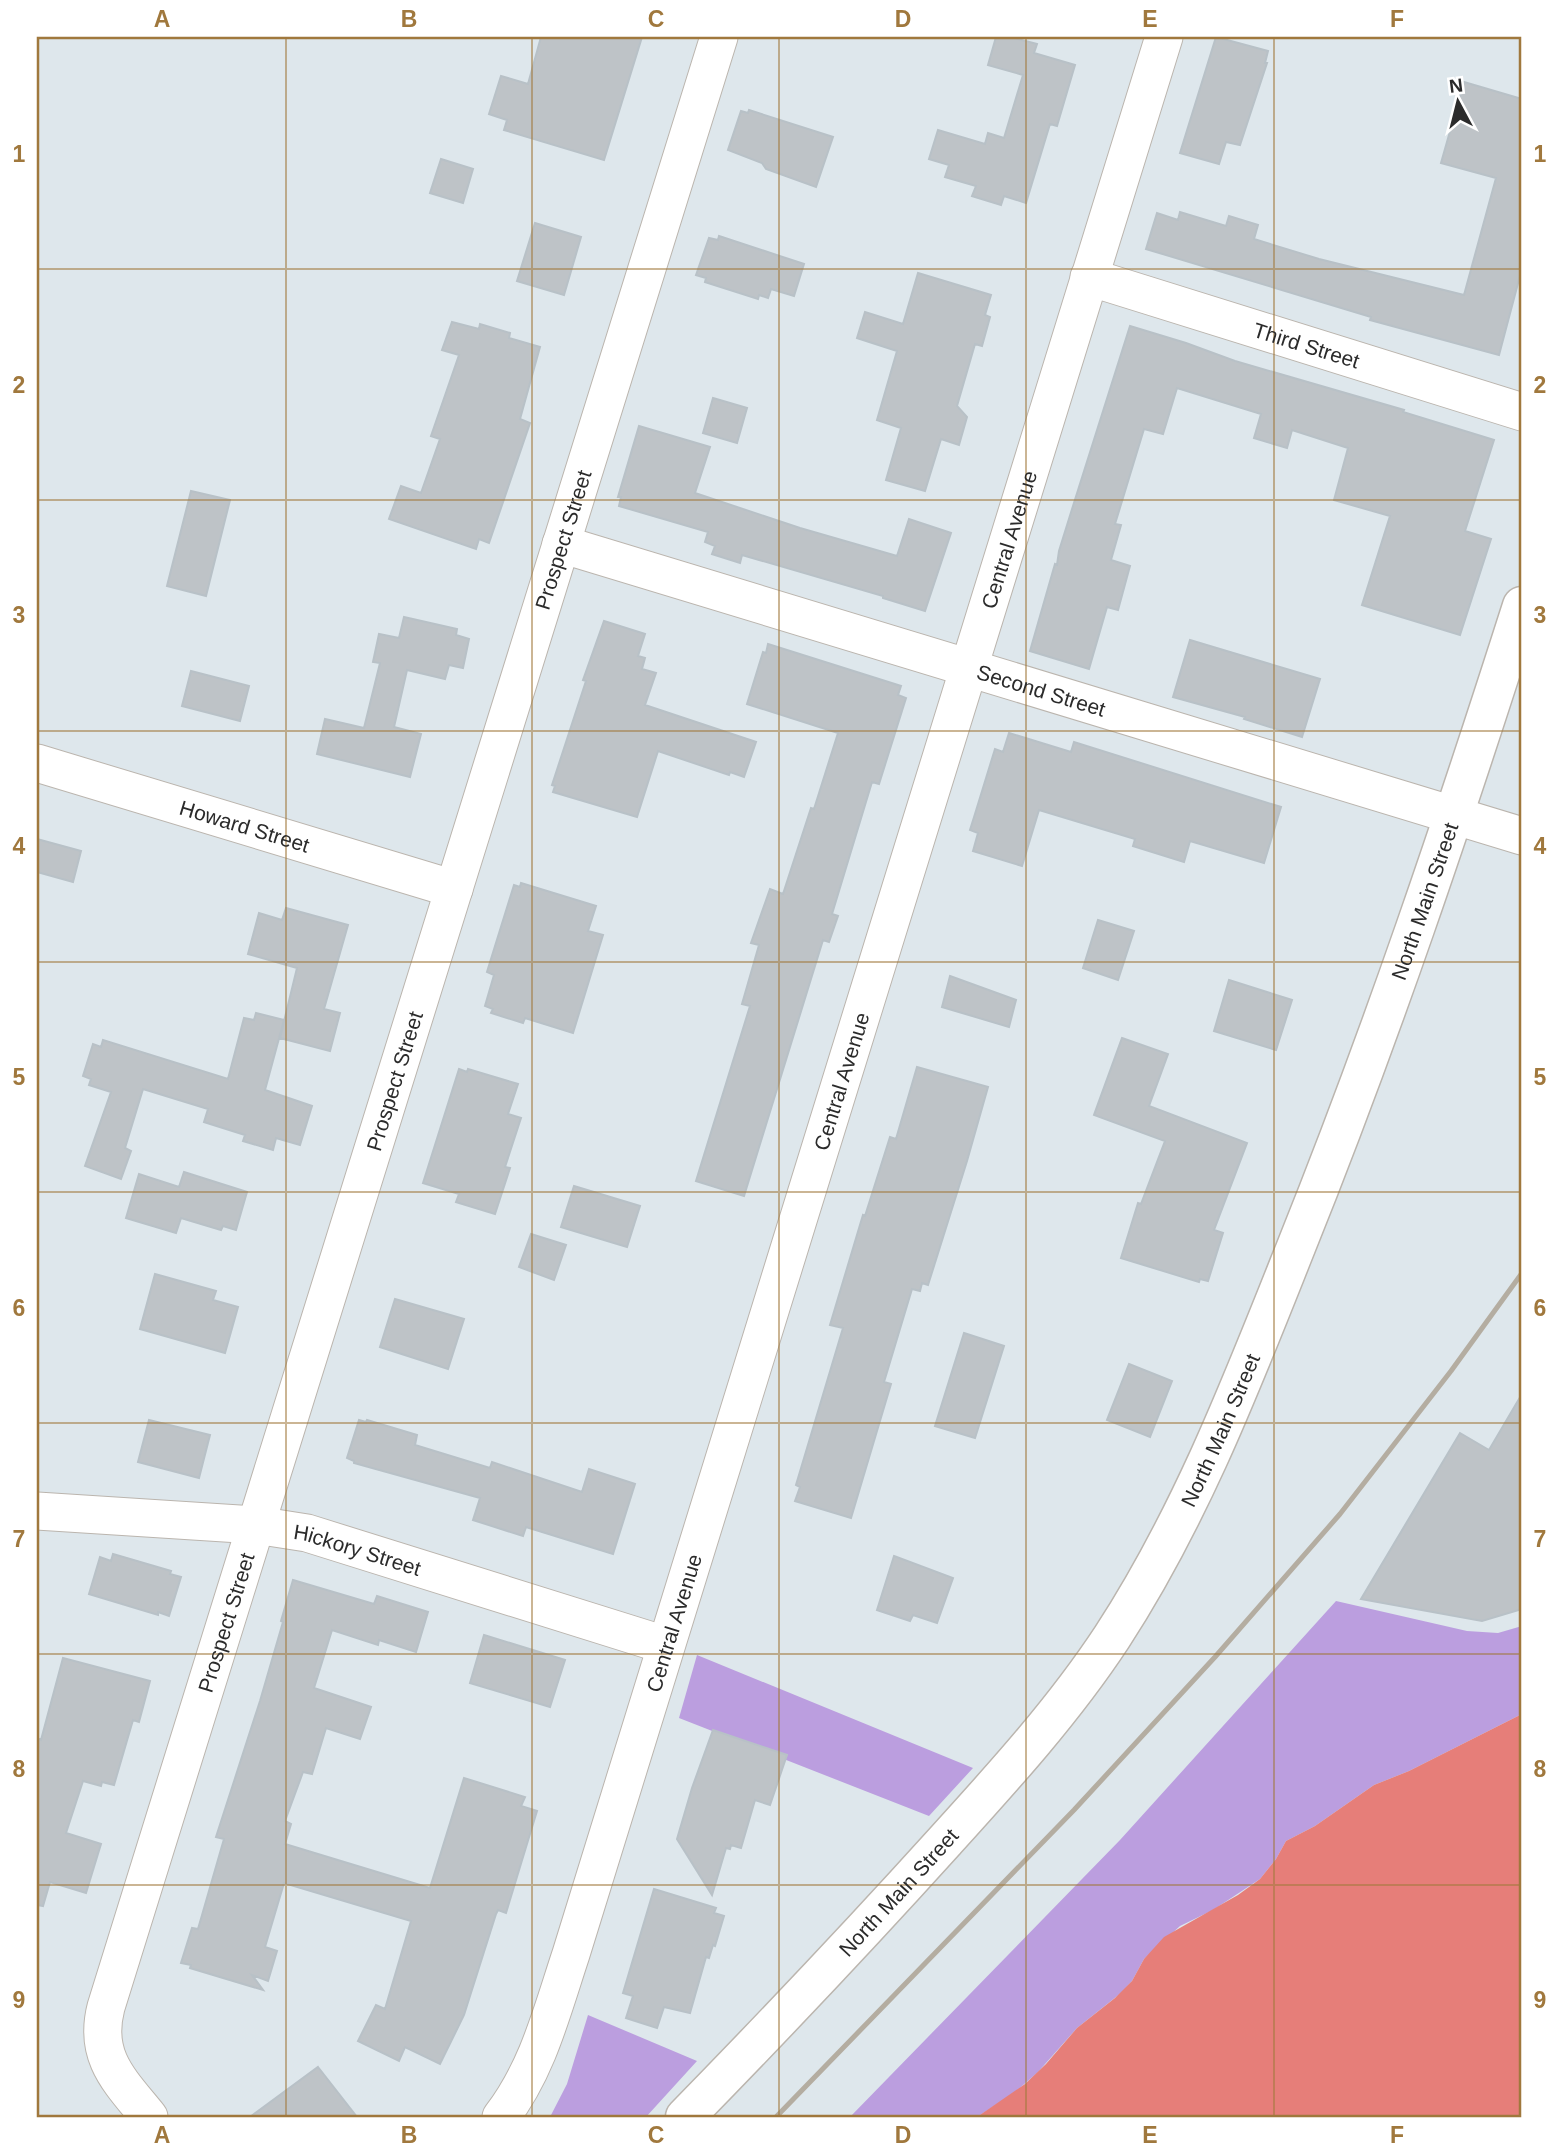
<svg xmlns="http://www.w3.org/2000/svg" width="1559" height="2154" font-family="Arial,sans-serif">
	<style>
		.green { fill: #bb9edf }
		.water { fill: #e67e79 }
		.building { fill: #bec3c7; stroke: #b8c1c7; stroke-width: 2 }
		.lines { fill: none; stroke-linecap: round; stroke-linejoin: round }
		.street-casing { stroke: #bbb5ae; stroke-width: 39 }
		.secondary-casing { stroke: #bbb5ae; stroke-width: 41 }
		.street { stroke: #fff; stroke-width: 37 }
		.secondary { stroke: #fff; stroke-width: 38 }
		.rail { stroke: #b4ada1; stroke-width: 5 }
		.grid { fill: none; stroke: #a0783d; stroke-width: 2; stroke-opacity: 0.55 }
		.labels { text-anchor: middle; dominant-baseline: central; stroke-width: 5; stroke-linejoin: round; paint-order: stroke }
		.street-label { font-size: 21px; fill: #2b2b2b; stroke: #fff }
		.neatline { fill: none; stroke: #a0783d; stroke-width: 2.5 }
		.grid-label { font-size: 23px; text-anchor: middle; font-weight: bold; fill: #a0783d }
	</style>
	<rect width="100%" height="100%" fill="#dee7ec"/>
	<!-- green -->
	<path class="green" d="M1336 1601 1467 1631 1498 1633 1522 1626V1714L1409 1771 1374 1785 1315 1826 1286 1841 1276 1859 1260 1879 1213 1910 1180 1926 1144 1959 1132 1981 1121 1993 1077 2028 1038 2072 1015 2092 977 2117H850L1120 1840Z
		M697 1655 973 1768 929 1816 679 1718Z
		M588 2015 697 2061 646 2117H550L567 2084Z"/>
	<!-- water -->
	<path class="water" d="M1522 1714V2117H977L1025 2084 1046 2064 1077 2028 1115 1998 1132 1981 1144 1959 1164 1937 1238 1895 1260 1879 1276 1859 1286 1841 1315 1826 1374 1785 1409 1771Z"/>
	<!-- building -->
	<path class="building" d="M541 37H642L604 160 504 130 507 120 489 114 501 76 528 84Z
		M996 37H1010L1037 44 1034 53 1075 65 1057 126 1050 124 1026 203 1004 196 1001 205 972 196 976 186 945 177 949 165 929 159 938 130 985 144 988 133 1004 138 1023 75 988 65Z
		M1216 37 1268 51 1265 63H1267L1240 145 1226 142 1219 164 1180 153Z
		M1464 82 1522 99V268L1499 355 1370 320 1371 317 1146 249 1157 213 1178 220 1180 212 1226 226 1229 216 1258 225 1254 239 1319 259 1464 295 1496 178 1441 163Z
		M749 110 833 137 816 187 766 169 762 163 728 150 741 111 748 113Z
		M441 159 473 169 463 203 430 193Z
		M535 223 581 237 564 295 517 281Z
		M719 236 804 264 794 296 771 289 768 298 759 295 758 299 705 282 706 278 696 275 709 238 718 240Z
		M918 273 991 295 985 315 990 317 982 346 975 344 957 406 967 417 959 445 941 439 925 491 886 480 901 428 877 420 897 351 857 338 865 312 903 324Z
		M452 322 479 329 480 324 510 333 509 338 540 347 520 419 530 423 489 543 479 539 476 549 389 519 401 486 421 493 440 439 431 436 459 355 442 350Z
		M1130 326 1186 343 1235 361 1404 410 1403 412 1494 440 1465 531 1491 539 1460 635 1362 605 1390 516 1334 500 1348 448 1292 430 1287 448 1254 438 1261 414 1177 388 1163 434 1144 429 1115 524 1121 525 1111 560 1130 566 1118 610 1107 607 1089 669 1030 651 1055 564 1057 565 1059 551 1073 506Z
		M713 398 747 408 737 443 703 433Z
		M639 426 710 447 695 493 800 528 897 556 909 519 951 533 925 611 883 598V596L742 555 740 563 712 554 715 546 705 542 708 532 619 506 621 497H618Z
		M191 491 230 500 206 596 167 586Z
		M404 617 457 629 456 635 469 639 463 668 449 665 445 679 407 670 394 727 421 734 410 777 317 754 325 719 364 728 380 663 373 662 379 634 399 638Z
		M604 621 645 634 638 656 645 658 642 669 656 673 645 705 756 742 744 777 730 772 729 775 658 751 637 817 553 792 555 786 552 785 586 681 583 680Z
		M1190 640 1320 679 1302 737 1244 719 1245 717 1173 697Z
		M768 644 901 686 898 695 906 698 879 784 872 782 832 914 838 916 829 942 823 940 744 1196 696 1181 750 1006 742 1004 759 945 751 943 770 889 783 894 811 808 814 809 838 733 747 704 763 652 766 653Z
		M191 671 249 686 240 721 182 706Z
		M1009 733 1071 752 1074 742 1281 807 1264 863 1190 841 1184 862 1133 846 1135 839 1039 810 1022 866 973 851 978 833 970 830 975 814 995 749 1003 752Z
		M37 839 81 851 73 882 37 872Z
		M521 883 596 906 588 931 603 935 573 1033 525 1018 523 1023 491 1013 493 1009 485 1006 494 975 487 972 514 885 520 887Z
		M286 908 348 925 324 1009 340 1013 330 1051 280 1038 297 968 248 954 259 913 282 920Z
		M1098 920 1134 931 1118 980 1083 968Z
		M950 976 1016 1000 1009 1027 942 1007Z
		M1229 980 1292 1000 1276 1050 1214 1031Z
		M256 1013 284 1020 265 1090 312 1106 300 1145 276 1138 273 1150 243 1141 245 1135 204 1122 208 1109 143 1089 125 1148 131 1151 121 1179 85 1166 111 1092 89 1085 91 1079 83 1076 93 1044 101 1047 103 1040 228 1079 244 1018 254 1020Z
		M1122 1038 1168 1054 1149 1106 1247 1143 1214 1230 1223 1233 1208 1281 1200 1279 1199 1282 1121 1258 1138 1203 1141 1204 1165 1141 1094 1115Z
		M917 1067 988 1087 967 1161 928 1285 922 1283 920 1291 912 1289 884 1382 891 1384 851 1518 795 1501 800 1487 796 1485 843 1328 830 1325 863 1215 865 1216 890 1137 896 1139Z
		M459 1069 467 1072 468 1069 518 1084 508 1114 521 1118 505 1167 510 1168 495 1214 456 1202 459 1194 423 1183Z
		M184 1172 247 1192 236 1230 223 1226 221 1230 181 1218 176 1233 126 1218 139 1174 179 1187Z
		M574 1186 640 1206 627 1247 561 1227Z
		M531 1234 566 1245 554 1280 519 1267Z
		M155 1274 216 1291 213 1300 238 1307 225 1353 140 1329Z
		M395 1299 464 1319 448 1369 380 1347Z
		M964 1333 1004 1346 975 1438 935 1426Z
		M1129 1364 1172 1381 1150 1437 1107 1420Z
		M1522 1394V1609L1482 1621 1361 1599 1460 1433 1489 1450Z
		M149 1420 210 1435 199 1478 138 1462Z
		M359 1420 366 1422 367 1420 417 1435 415 1445 490 1468 492 1462 582 1492 589 1469 635 1484 613 1554 526 1527 523 1536 473 1520 480 1498 354 1463V1461L347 1458Z
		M113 1554 171 1571 170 1574 181 1577 169 1616 158 1612V1615L89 1594 100 1557 111 1561Z
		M894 1556 953 1578 937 1623 913 1615 910 1621 877 1610Z
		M293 1580 374 1604 377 1596 428 1612 416 1652 379 1640 378 1645 332 1630 314 1688 371 1707 360 1739 326 1728 312 1774 303 1772 285 1821 291 1824 285 1844 430 1888 464 1778 525 1797 521 1806 537 1811 506 1913 498 1910 496 1914 464 2015 440 2064 405 2047 399 2061 358 2041 376 2005 385 2009 411 1921 284 1883 265 1947 277 1951 268 1981 252 1975 263 1990 190 1968 191 1965 181 1963 192 1928 198 1929 224 1839 216 1837 260 1701 283 1622 281 1621Z
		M484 1635 565 1660 550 1707 470 1683Z
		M63 1658 150 1681 139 1722 133 1720 114 1785 102 1782 101 1786 83 1781 66 1833 101 1844 86 1893 50 1882 43 1906 37 1905V1738L41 1740Z
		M713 1730 787 1755 770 1805 755 1800 741 1848 731 1845 730 1849 726 1848 712 1895 677 1839 692 1788Z
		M654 1889 716 1908 714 1913 724 1916 715 1946 713 1945 709 1958 706 1957 690 2013 664 2007 657 2028 626 2018 633 1996 623 1993Z
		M318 2067 357 2117H250Z"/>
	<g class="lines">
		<!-- street casing -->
		<g class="street-casing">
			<g id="street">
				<path id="s1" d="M1089 277 1522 412"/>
				<path id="s2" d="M561 544 1522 836"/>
				<path id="s3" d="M37 763 454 889"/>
				<path id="s4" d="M37 1511 256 1525 307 1533 665 1645"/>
				<path id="s5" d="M149 2117C120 2081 93 2057 106 2007L719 37"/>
				<path id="s6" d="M501 2117C538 2069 552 2011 571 1954L1164 37"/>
			</g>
		</g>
		<!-- secondary casing -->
		<g class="secondary-casing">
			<g id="secondary">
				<path id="s7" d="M685 2117C773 2027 860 1935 945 1841 1004 1776 1064 1710 1112 1637 1191 1516 1243 1380 1296 1247 1381 1036 1453 822 1522 606"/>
			</g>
		</g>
		<!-- street -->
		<use href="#street" class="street"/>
		<!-- secondary -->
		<use href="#secondary" class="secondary"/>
		<!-- rail -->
		<path class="rail" d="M776 2117 1074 1810 1215 1657 1340 1514 1451 1371 1522 1273"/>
	</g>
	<!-- grid -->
	<path class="grid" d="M286 37V2117M532 37V2117M779 37V2117M1026 37V2117M1274 37V2117M37 269H1522M37 500H1522M37 731H1522M37 962H1522M37 1192H1522M37 1423H1522M37 1654H1522M37 1885H1522"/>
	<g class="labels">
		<!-- street labels -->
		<g class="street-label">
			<text stroke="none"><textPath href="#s1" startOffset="228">Third Street</textPath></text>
			<text stroke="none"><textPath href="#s6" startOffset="1659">Central Avenue</textPath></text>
			<text stroke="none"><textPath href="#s5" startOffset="1661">Prospect Street</textPath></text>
			<text stroke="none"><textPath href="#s2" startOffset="502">Second Street</textPath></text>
			<text stroke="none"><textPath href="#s3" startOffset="217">Howard Street</textPath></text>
			<text stroke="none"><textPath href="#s7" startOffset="1444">North Main Street</textPath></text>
			<text stroke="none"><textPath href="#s6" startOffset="1092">Central Avenue</textPath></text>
			<text stroke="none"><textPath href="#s5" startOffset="1094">Prospect Street</textPath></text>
			<text stroke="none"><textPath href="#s7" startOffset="877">North Main Street</textPath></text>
			<text stroke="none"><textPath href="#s4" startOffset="324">Hickory Street</textPath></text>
			<text stroke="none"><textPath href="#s6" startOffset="525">Central Avenue</textPath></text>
			<text stroke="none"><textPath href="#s5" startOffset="527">Prospect Street</textPath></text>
			<text stroke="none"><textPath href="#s7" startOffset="310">North Main Street</textPath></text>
		</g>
	</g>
	<!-- border -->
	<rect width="1559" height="2154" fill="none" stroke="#ffffff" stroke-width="77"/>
	<!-- north arrow -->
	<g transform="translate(1458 102) rotate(353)" stroke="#ffffff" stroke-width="5" paint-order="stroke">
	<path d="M0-5L12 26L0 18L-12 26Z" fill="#2b2b2b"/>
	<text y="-10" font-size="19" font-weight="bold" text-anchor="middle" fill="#2b2b2b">N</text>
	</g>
	<rect x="38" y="38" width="1482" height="2078" class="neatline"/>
	<g class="grid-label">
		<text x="162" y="27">A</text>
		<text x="409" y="27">B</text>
		<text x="656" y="27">C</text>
		<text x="903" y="27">D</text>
		<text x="1150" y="27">E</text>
		<text x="1397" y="27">F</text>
		<text x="19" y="162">1</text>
		<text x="1540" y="162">1</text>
		<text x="19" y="393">2</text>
		<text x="1540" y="393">2</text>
		<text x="19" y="623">3</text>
		<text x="1540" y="623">3</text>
		<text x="19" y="854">4</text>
		<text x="1540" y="854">4</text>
		<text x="19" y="1085">5</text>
		<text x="1540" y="1085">5</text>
		<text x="19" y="1316">6</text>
		<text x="1540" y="1316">6</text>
		<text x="19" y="1547">7</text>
		<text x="1540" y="1547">7</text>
		<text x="19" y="1777">8</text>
		<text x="1540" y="1777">8</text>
		<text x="19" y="2008">9</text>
		<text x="1540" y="2008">9</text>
		<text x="162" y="2143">A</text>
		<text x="409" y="2143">B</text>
		<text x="656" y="2143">C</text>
		<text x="903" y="2143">D</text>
		<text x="1150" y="2143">E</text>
		<text x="1397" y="2143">F</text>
	</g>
</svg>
